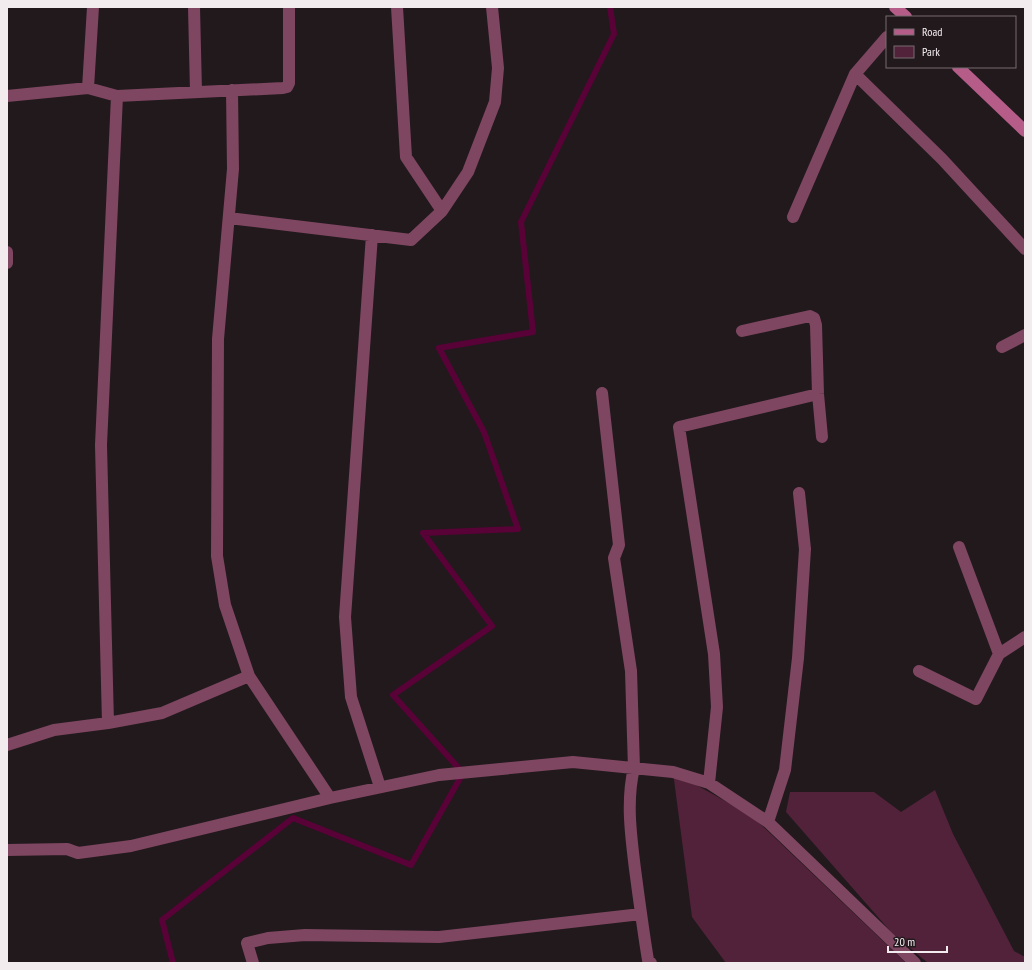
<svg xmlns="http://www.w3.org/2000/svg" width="1032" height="970" font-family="'PT Sans Narrow',sans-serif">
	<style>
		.green { fill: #52223a }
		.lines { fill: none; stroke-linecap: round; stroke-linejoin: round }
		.stream { stroke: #590237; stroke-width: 6 }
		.street { stroke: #7e4660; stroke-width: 12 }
		.secondary { stroke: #b55c88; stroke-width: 12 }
	</style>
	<rect width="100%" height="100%" fill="#22191d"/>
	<!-- green -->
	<path class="green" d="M673 772 752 816 906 963H726L692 917Z
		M935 790 953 834 1014 951 1025 957V963H928L892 933 786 812 790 792H874L901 812Z"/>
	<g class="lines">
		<!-- stream -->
		<path class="stream" d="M173 963 162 920 293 818 411 865 463 773 393 695 492 626 423 533 518 529 484 432 439 348 533 332 521 222 614 34 610 7"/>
		<!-- street -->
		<path class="street" d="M194 7 196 92
			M397 7 406 157 442 211
			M855 74 942 159 1025 249
			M88 88 93 7
			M232 90 233 169 218 339 217 556 225 605 249 676 330 798
			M7 96 88 88 117 96 283 88 287 87 289 83V7
			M793 217 855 74 887 37
			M229 218 411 240 442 211 468 172 495 102 498 68 492 7
			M372 235 345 617 351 697 380 787
			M7 252V263
			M742 331 810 316 814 318 816 325 818 394 822 437
			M1002 347 1025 335
			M602 393 619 545 614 558 631 671 634 768C626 801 631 836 635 869 639 899 643 930 648 960L651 963
			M959 547 999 654
			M919 671 976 699 999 654 1025 637
			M108 723 101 445 117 96
			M7 745 54 730 108 723 162 713 249 676
			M709 783 717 707 714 654 679 427 818 394
			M768 822 785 770 798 658 805 549 799 493
			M7 850 67 849 78 853 131 846 330 798 439 775 573 762 673 772 709 783 768 822 915 963
			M253 963 247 943 268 938 305 935 439 937 641 914"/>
		<!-- secondary -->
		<path class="secondary" d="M895 7 906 17
			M958 67 1025 131"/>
	</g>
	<!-- border -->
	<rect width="1032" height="970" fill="none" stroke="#f3ecef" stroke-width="16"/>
	<!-- legend -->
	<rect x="886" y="16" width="130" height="52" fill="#22191d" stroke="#766d71"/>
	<rect x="894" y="29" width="20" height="6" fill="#b55c88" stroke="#766d71"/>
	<text x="922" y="36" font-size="12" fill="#f3ecef">Road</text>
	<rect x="894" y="46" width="20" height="12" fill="#52223a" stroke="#766d71"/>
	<text x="922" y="56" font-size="12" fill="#f3ecef">Park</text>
	<!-- scale -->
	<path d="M888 946v6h59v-6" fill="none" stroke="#f3ecef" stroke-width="2"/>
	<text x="894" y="946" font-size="12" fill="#f3ecef" stroke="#22191d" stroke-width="3" paint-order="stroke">20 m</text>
</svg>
